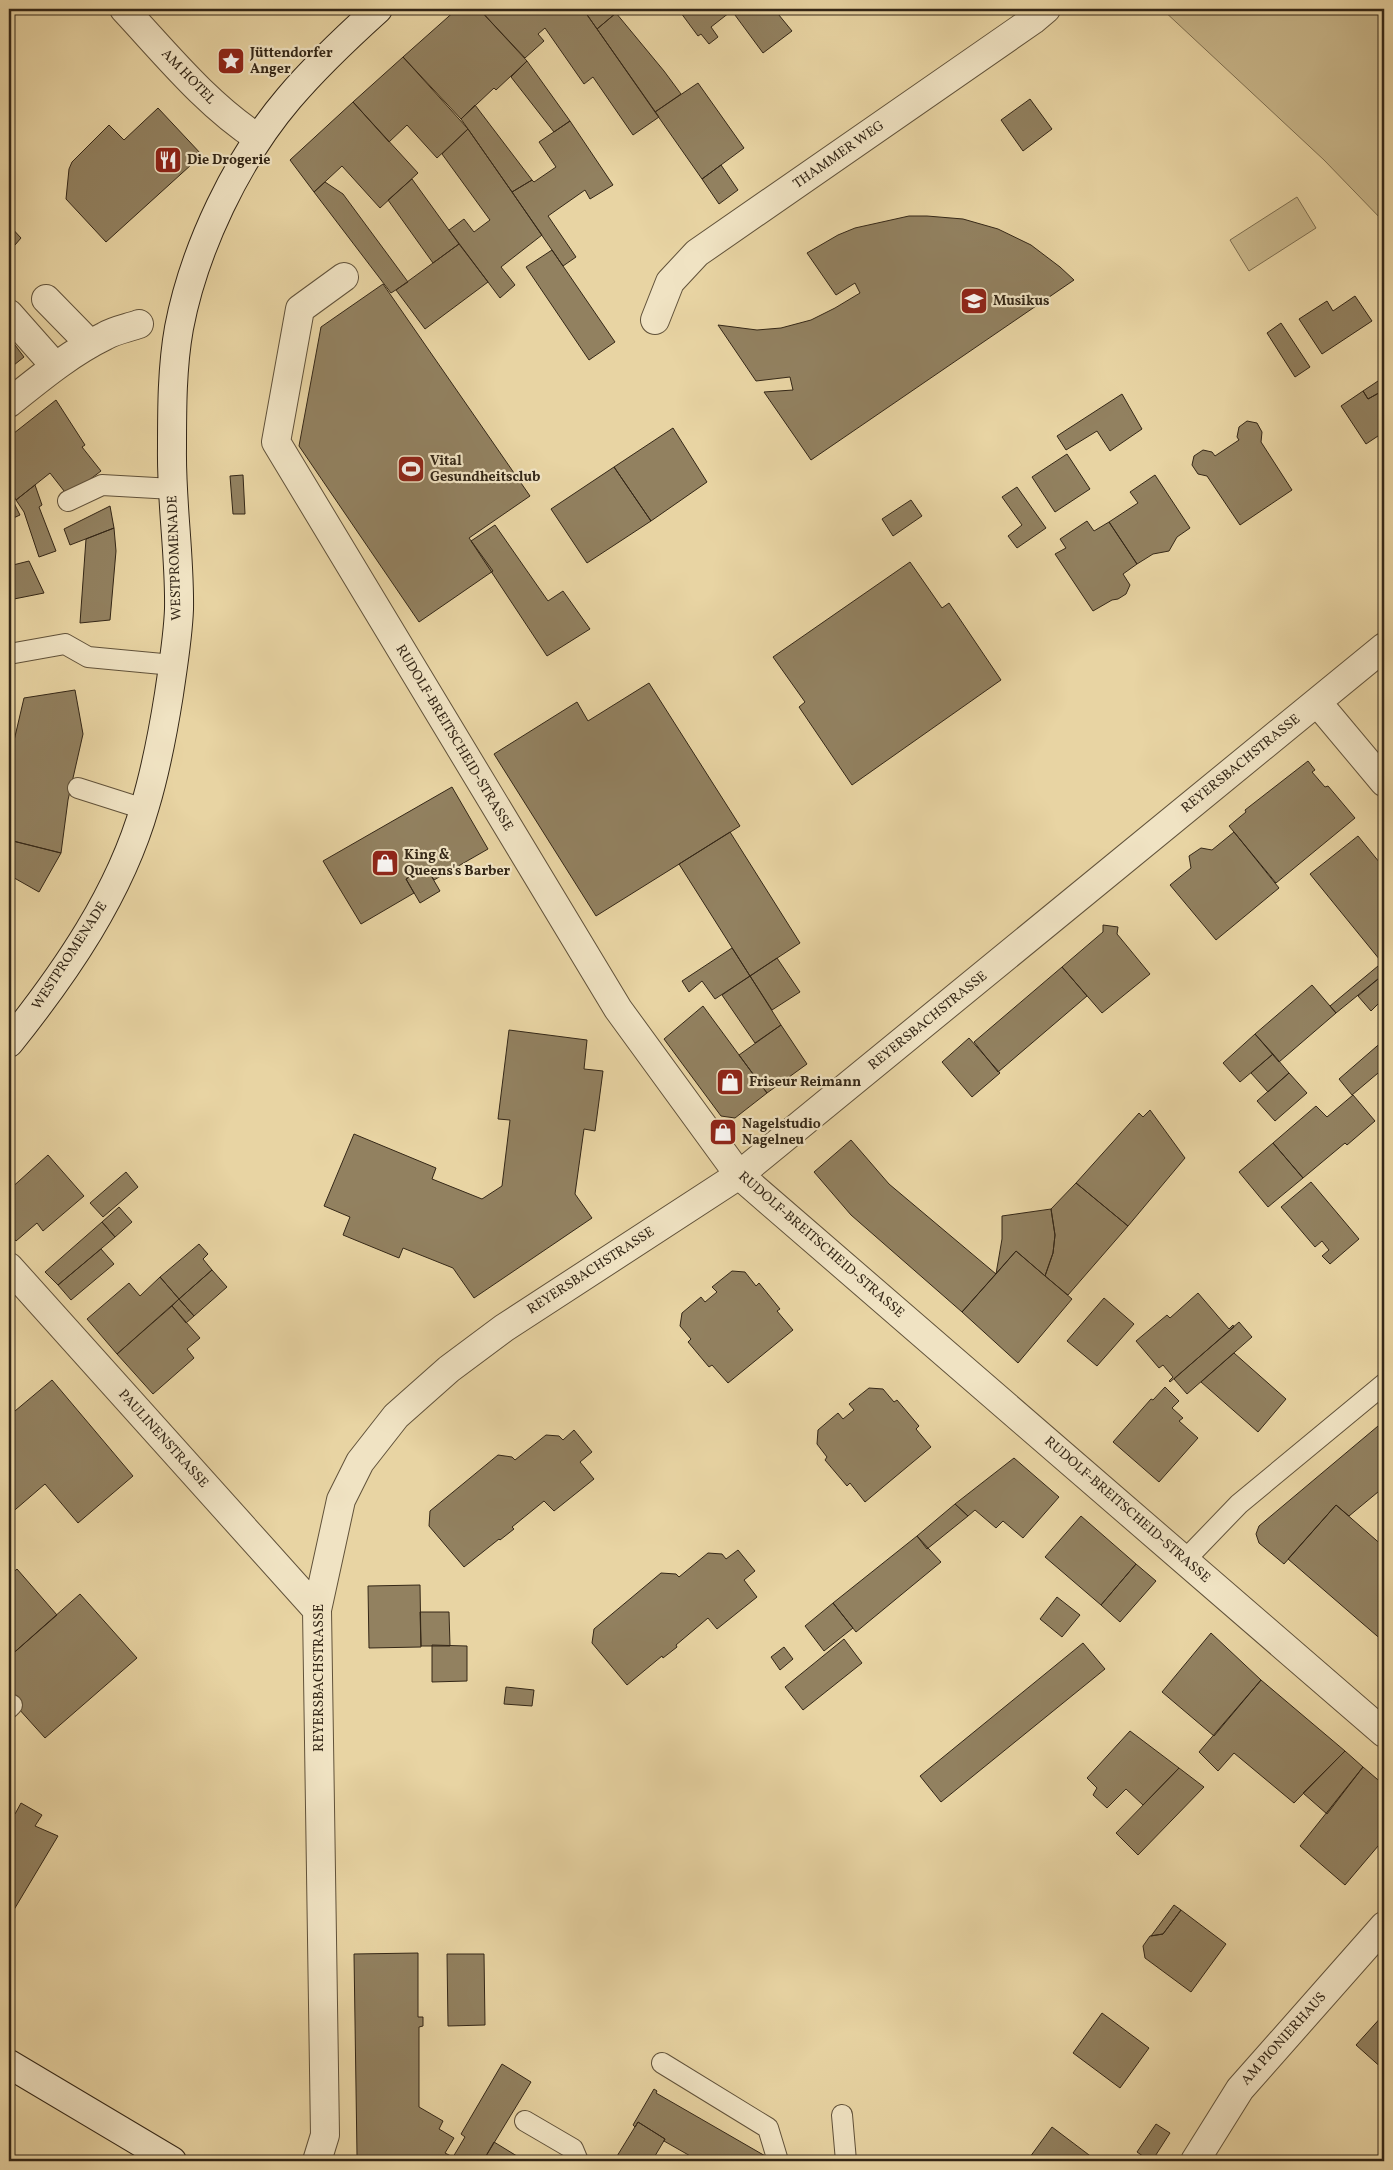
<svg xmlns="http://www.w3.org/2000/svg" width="1393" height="2170" font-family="Vollkorn,serif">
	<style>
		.green { fill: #c9b78b; stroke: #7e6f51 }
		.building { fill: #928160; stroke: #342717 }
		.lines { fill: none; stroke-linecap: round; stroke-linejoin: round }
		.lane-casing { stroke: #61523a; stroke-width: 22 }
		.street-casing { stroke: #61523a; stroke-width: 30 }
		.secondary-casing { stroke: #342717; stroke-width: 30 }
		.lane { stroke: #f0e3c3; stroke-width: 20 }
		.street { stroke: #f0e3c3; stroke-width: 28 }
		.secondary { stroke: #f0e3c3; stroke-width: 28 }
		.labels { text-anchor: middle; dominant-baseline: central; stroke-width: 4.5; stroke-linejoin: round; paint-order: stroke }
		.poi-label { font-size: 14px; font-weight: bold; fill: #342717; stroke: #f0e3c3; text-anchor: start }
		.street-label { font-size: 14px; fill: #342717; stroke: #f0e3c3 }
	</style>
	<rect width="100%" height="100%" fill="#e8d4a3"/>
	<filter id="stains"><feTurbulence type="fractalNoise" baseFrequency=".004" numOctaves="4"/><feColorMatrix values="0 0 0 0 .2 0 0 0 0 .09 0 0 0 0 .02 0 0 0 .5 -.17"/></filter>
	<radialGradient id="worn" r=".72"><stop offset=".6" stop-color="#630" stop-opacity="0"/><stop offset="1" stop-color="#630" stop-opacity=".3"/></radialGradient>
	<!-- green -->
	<path class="green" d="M1162 9H1384V222L1324 160Z
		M1297 197 1316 228 1249 271 1230 240Z"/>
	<!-- building -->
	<path class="building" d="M457 9H479L527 61 496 90 494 88 461 119 403 57Z
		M479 9H583L659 117 633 135 593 77 584 84 545 28 538 34 544 41 525 58Z
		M583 9H613L616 13 597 29Z
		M686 9H734L711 27 718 37 709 44 701 34 698 36 681 13Z
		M734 9H774L792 31 763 53 732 11Z
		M616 13 664 71 681 94 655 112 597 29Z
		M403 57 468 129 437 158 407 125 389 142 353 102Z
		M527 61 570 121 554 132 511 77Z
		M698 83 744 148 702 179 655 112Z
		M1030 99 1052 129 1023 151 1001 120Z
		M353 102 418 173 380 208 342 166 314 192 290 160Z
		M475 105 532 180 512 192 461 119Z
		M158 108 202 155 106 242 66 199 69 169 72 162 109 125 124 140Z
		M570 121 613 185 590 199 585 190 548 216 576 257 563 266 512 192 532 180 534 182 556 167 539 142Z
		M468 129 542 235 501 267 515 285 500 298 449 230 464 219 474 232 490 220 442 154Z
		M721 165 738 190 719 204 702 179Z
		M412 179 459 244 433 263 388 200Z
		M325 182 343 194 408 282 391 293 314 192Z
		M909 216H927L963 219 998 229 1031 245 1060 267 1074 280 811 460 764 392 793 390 790 377 756 381 718 325 757 330 781 328 811 320 835 308 860 293 855 283 836 295 807 253 838 235 855 228Z
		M9 225 21 238 15 245 9 238Z
		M459 244 488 282 425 329 396 290Z
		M552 250 615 342 589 360 526 267Z
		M383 284 530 496 469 538 493 571 419 622 299 446 321 327Z
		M1355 296 1372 321 1322 354 1299 319 1327 301 1333 311Z
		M1281 323 1310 367 1295 377 1267 333Z
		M9 337 24 357 9 369Z
		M1384 377V390L1368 399 1363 391Z
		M1384 390V432L1366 444 1341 406 1363 391 1368 399Z
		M1122 394 1142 429 1110 451 1097 431 1066 450 1057 436Z
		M56 400 85 445 82 447 101 471 68 496 50 473 16 500 9 487V437Z
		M1247 421 1257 423 1262 432 1261 442 1292 490 1240 525 1207 476 1198 474 1192 465 1194 456 1203 450 1212 452 1215 456 1239 440 1237 437 1239 427Z
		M673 428 707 482 651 521 614 467Z
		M1067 454 1090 489 1055 512 1032 477Z
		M614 467 651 521 587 563 551 509Z
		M243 475 245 514H233L230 476Z
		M1155 475 1190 528 1177 537 1169 551 1153 554 1137 564 1109 522 1138 503 1130 492Z
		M35 485 42 505 39 507 56 551 39 557 24 512 16 500Z
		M1017 487 1046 528 1017 548 1008 536 1022 525 1002 497Z
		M9 493 20 515 9 520Z
		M911 500 922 516 893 536 882 519Z
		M110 506 114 528 70 545 64 529Z
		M1087 521 1094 531 1109 522 1137 564 1123 574 1130 585 1126 594 1118 599 1112 600 1093 611 1055 554 1066 548 1060 539Z
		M495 525 548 601 563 591 590 629 547 656 471 541Z
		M114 528 116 551 110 620 80 623 86 539Z
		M29 561 44 593 9 600V566Z
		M910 562 942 608 949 603 1001 680 852 785 799 707 805 702 773 657Z
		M649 683 740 826 596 916 494 754 577 702 588 721Z
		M75 690 83 734 68 800 61 853 9 840V762L24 698Z
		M1308 761 1315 770 1312 772 1325 787 1328 786 1355 818 1276 883 1229 826 1246 812 1245 810Z
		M452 787 488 849 434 880 426 867 406 879 414 893 361 924 323 861Z
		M730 832 800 943 750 976 679 864Z
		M1234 832 1279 888 1216 940 1170 885 1191 868 1189 856 1201 848 1212 850Z
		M1358 836 1384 868V956L1380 960 1310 874Z
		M9 840 61 853 39 892 9 875Z
		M426 867 440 891 420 903 406 879Z
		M1103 925 1118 927 1117 934 1150 974 1102 1013 1062 967 1103 932Z
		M732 948 750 976 715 999 702 981 689 992 682 981Z
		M777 958 800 992 772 1010 750 976Z
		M1378 966 1384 974 1336 1013 1330 1006Z
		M1062 967 1087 996 998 1072 974 1042Z
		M1384 974V998L1371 1011 1358 996Z
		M750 976 781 1025 755 1043 722 995Z
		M1312 985 1336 1013 1279 1062 1255 1034Z
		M703 1006 767 1093 735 1118 721 1116 664 1039Z
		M781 1025 807 1064 767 1093 739 1055Z
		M509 1030 587 1040 584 1069 603 1071 595 1131 584 1129 575 1194 592 1218 474 1298 453 1268 403 1248 399 1258 343 1235 350 1217 324 1206 354 1134 436 1168 432 1179 482 1199 502 1186 510 1120 498 1119Z
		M1255 1034 1273 1054 1240 1082 1223 1063Z
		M969 1038 1000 1073 972 1097 942 1062Z
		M1384 1040V1068L1352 1095 1339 1079Z
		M1273 1054 1289 1073 1268 1092 1251 1073Z
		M1289 1073 1307 1093 1275 1121 1257 1101Z
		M1353 1095 1375 1121 1347 1145 1345 1143 1303 1178 1273 1143 1316 1106 1327 1117Z
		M1150 1110 1185 1158 1128 1226 1076 1183 1139 1113 1143 1117Z
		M851 1140 889 1184 996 1274 962 1312 851 1215 814 1172Z
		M1273 1143 1303 1178 1268 1207 1239 1172Z
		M48 1155 84 1196 43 1231 37 1223 16 1241 9 1233V1190Z
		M126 1172 138 1187 103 1217 90 1203Z
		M1311 1182 1359 1239 1330 1264 1322 1256 1329 1250 1322 1241 1315 1247 1281 1207Z
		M1076 1183 1128 1226 1068 1295 1045 1276 1053 1253 1055 1235 1051 1209Z
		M119 1207 132 1222 115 1237 102 1222Z
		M1051 1209 1055 1235 1053 1253 1045 1276 1016 1251 996 1274 1002 1239V1216Z
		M102 1222 115 1237 58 1285 45 1272Z
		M199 1244 208 1254 203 1259 212 1270 179 1299 160 1277Z
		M101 1249 114 1264 71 1300 58 1285Z
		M1016 1251 1072 1299 1018 1363 962 1312Z
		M212 1270 227 1287 194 1316 179 1299Z
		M732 1271 745 1272 756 1286 759 1283 780 1309 777 1311 793 1330 728 1383 712 1365 709 1367 688 1342 691 1339 680 1326 682 1313 701 1297 705 1302 717 1292 712 1287Z
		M160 1277 179 1299 117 1354 87 1319 129 1283 140 1296Z
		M1198 1293 1229 1329 1233 1325 1234 1327 1170 1382 1169 1381 1173 1377 1163 1365 1159 1368 1136 1341 1167 1315 1170 1318Z
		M1104 1298 1134 1324 1097 1366 1067 1341Z
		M179 1299 194 1316 186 1323 172 1306Z
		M172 1306 200 1338 187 1349 194 1358 153 1394 117 1354Z
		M1239 1322 1252 1337 1187 1394 1174 1379Z
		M1234 1353 1286 1399 1258 1432 1201 1382Z
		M52 1380 133 1476 78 1523 45 1484 9 1515V1416Z
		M1165 1387 1179 1401 1172 1408 1183 1418 1179 1421 1198 1438 1159 1482 1113 1442 1151 1399 1153 1400Z
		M869 1388 883 1389 894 1402 897 1400 919 1426 916 1429 931 1447 865 1502 850 1483 847 1486 825 1460 827 1457 817 1444 818 1430 838 1413 843 1419 854 1410 849 1404Z
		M1384 1421V1487L1349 1516 1336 1505 1284 1564 1259 1543 1256 1534 1259 1526Z
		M574 1430 592 1452 580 1462 594 1479 554 1511 544 1501 512 1527 514 1529 500 1540 499 1539 464 1567 429 1526 430 1511 498 1455 512 1457 515 1460 546 1435 559 1436 563 1440Z
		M1014 1458 1059 1497 1023 1538 1003 1521 996 1528 975 1510 968 1516 955 1504Z
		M955 1504 968 1516 927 1549 917 1536Z
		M1336 1505 1384 1547V1642L1288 1559Z
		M1081 1516 1136 1564 1101 1605 1045 1557Z
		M917 1536 941 1562 856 1632 833 1603Z
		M738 1550 755 1571 744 1580 757 1597 717 1629 708 1618 676 1645 677 1647 663 1658 662 1656 627 1685 592 1643 594 1629 661 1573 676 1574 679 1577 708 1553 722 1554 726 1559Z
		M1136 1564 1156 1581 1120 1622 1101 1605Z
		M17 1569 57 1615 9 1657V1576Z
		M420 1585 421 1647 369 1648 368 1586Z
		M80 1594 137 1658 45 1738 9 1698V1657Z
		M1057 1597 1080 1615 1062 1637 1040 1619Z
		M833 1603 853 1628 824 1651 805 1626Z
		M420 1612H449L450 1646H421Z
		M1211 1633 1261 1680 1214 1736 1162 1692Z
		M844 1639 862 1663 803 1710 785 1687Z
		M1083 1643 1105 1669 941 1802 920 1776Z
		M432 1645 467 1646V1681L432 1682Z
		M784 1647 793 1659 780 1670 771 1657Z
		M1261 1680 1345 1751 1294 1803 1234 1753 1218 1771 1199 1752Z
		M506 1687 534 1690 532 1706 504 1704Z
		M1130 1731 1179 1768 1143 1805 1126 1789 1107 1808 1093 1795 1097 1788 1087 1778Z
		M1345 1751 1363 1767 1327 1814 1303 1793Z
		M1363 1767 1384 1785V1839L1345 1885 1300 1846Z
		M1179 1768 1204 1787 1138 1855 1116 1833Z
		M21 1803 42 1815 35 1826 58 1836 9 1918V1810L15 1814Z
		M1174 1905 1181 1910 1163 1934 1151 1936Z
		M1181 1910 1226 1944 1191 1992 1145 1958 1143 1946 1150 1936 1163 1934Z
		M418 1953V2017H423V2026L419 2027V2107L443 2121 439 2129 454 2138 445 2153 453 2157 465 2137 461 2134 502 2064 531 2082 483 2161H361L357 2155 354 1954Z
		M447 1954H484L485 2025 448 2026Z
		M1102 2013 1149 2048 1120 2088 1073 2053Z
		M1384 2014V2070L1356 2045Z
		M654 2089 657 2091 656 2093 767 2157 764 2161H699L664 2141 665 2139 638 2122 635 2127 633 2125Z
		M638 2122 665 2139 652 2161H614Z
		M1156 2124 1170 2133 1152 2161H1150L1137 2152Z
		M1052 2127 1097 2161H1027Z
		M494 2142 525 2161H483Z"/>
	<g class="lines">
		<!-- lane casing -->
		<g class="lane-casing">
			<path id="lane" d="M68 501 102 485 173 489
				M9 654 65 644 88 657 173 665
				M78 788 144 809
				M1185 1560 1239 1504 1384 1384
				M9 1708 12 1705
				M662 2063 768 2128 778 2161
				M842 2115 846 2161
				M525 2121 573 2149 578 2161"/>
		</g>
		<!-- street casing -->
		<g class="street-casing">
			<path id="street" d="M124 9C166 54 206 104 258 138
				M344 277 300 309 276 442 618 1009 739 1175 1384 1733
				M46 299 90 344
				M9 314 55 366
				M655 320 670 282 697 253 1033 20 1046 9
				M9 403C39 379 70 353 105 336 115 330 128 328 139 324
				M1317 702 1384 782
				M9 1267 317 1610
				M317 2161 325 2135 317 1610 341 1500 360 1462 396 1416 449 1369 504 1328 739 1175 1384 647
				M1195 2161 1240 2089 1384 1926"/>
		</g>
		<!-- secondary casing -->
		<g class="secondary-casing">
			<path id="secondary" d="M9 1043C65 973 120 894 145 806 156 769 163 732 169 694 173 666 178 637 179 609 180 555 171 502 172 448 172 409 172 367 179 328 194 249 237 159 289 98 316 66 347 37 378 9
				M9 2064 172 2161"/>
		</g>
		<!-- lane -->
		<use href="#lane" class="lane"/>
		<!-- street -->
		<use href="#street" class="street"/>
		<!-- secondary -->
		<use href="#secondary" class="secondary"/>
	</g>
	<!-- icons -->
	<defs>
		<g id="sight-square" transform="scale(1.4375)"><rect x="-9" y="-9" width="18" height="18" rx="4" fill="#8f2418" stroke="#f0e3c3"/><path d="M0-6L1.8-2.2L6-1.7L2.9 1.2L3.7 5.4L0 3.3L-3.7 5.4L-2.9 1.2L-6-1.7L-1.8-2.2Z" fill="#fff"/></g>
		<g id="restaurant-square" transform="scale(1.4375)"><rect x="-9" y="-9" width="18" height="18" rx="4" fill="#8f2418" stroke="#f0e3c3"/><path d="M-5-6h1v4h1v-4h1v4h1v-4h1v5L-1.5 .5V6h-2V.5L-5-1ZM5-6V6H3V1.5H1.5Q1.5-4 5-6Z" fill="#fff"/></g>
		<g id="school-square" transform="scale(1.4375)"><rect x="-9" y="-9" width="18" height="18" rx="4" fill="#8f2418" stroke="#f0e3c3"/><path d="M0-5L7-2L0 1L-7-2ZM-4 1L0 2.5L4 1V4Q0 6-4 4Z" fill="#fff"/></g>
		<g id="stadium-square" transform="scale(1.4375)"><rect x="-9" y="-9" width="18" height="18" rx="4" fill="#8f2418" stroke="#f0e3c3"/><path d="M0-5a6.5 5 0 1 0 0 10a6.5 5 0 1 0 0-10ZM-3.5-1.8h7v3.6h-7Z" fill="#fff"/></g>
		<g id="shop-square" transform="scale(1.4375)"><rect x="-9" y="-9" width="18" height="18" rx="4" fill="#8f2418" stroke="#f0e3c3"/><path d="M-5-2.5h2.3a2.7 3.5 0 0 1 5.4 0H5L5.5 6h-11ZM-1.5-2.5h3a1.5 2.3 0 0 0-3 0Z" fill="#fff"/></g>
	</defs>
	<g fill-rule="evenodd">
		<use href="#sight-square" x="231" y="61"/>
		<use href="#restaurant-square" x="168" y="160"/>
		<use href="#school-square" x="974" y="301"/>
		<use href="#stadium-square" x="411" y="469"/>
		<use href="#shop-square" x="385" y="863"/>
		<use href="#shop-square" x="730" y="1082"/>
		<use href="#shop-square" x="723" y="1132"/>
	</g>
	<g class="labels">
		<!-- poi labels -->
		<g class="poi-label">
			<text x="250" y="53">Jüttendorfer<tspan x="250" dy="16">Anger</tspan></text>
			<text x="187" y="160">Die Drogerie</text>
			<text x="993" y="301">Musikus</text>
			<text x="430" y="461">Vital<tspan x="430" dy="16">Gesundheitsclub</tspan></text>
			<text x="404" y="855">King &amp;<tspan x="404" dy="16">Queens's Barber</tspan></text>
			<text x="749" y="1082">Friseur Reimann</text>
			<text x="742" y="1124">Nagelstudio<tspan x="742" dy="16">Nagelneu</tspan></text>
		</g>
		<!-- street labels -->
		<g class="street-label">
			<text transform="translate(188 77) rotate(46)">AM HOTEL</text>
			<text transform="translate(839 155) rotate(-35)">THAMMER WEG</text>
			<text transform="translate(175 558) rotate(-92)">WESTPROMENADE</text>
			<text transform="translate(454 738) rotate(59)">RUDOLF-BREITSCHEID-STRASSE</text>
			<text transform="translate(1241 764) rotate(-39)">REYERSBACHSTRASSE</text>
			<text transform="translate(70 956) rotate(-57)">WESTPROMENADE</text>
			<text transform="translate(928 1021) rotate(-39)">REYERSBACHSTRASSE</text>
			<text transform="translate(821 1245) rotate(41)">RUDOLF-BREITSCHEID-STRASSE</text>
			<text transform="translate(591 1271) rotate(-33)">REYERSBACHSTRASSE</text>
			<text transform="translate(163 1439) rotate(48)">PAULINENSTRASSE</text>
			<text transform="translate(1127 1510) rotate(41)">RUDOLF-BREITSCHEID-STRASSE</text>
			<text transform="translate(319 1678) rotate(-90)">REYERSBACHSTRASSE</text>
			<text transform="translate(1284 2039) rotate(-48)">AM PIONIERHAUS</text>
		</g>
	</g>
	<!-- margin -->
	<rect width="1393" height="2170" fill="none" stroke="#e8d4a3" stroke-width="30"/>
	<rect x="10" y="10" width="1373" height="2150" fill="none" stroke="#342717" stroke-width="2.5"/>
	<rect x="15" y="15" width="1363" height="2140" fill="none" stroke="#342717"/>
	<rect width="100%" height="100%" filter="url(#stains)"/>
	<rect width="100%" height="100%" fill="url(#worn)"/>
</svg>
